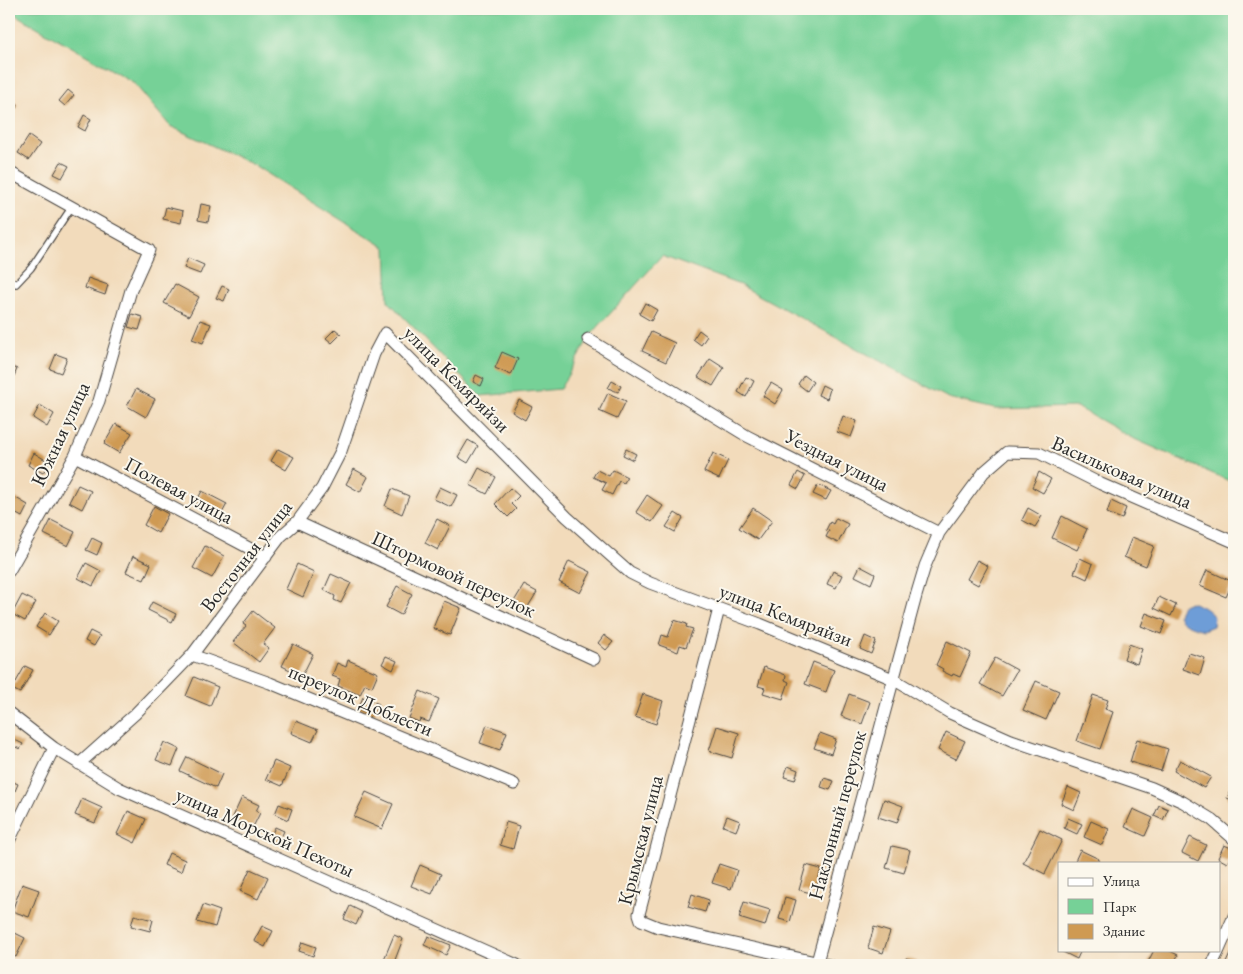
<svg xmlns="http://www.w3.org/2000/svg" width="1243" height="974" font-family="'EB Garamond',serif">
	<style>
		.green { fill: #76d197; stroke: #507e61 }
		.water { fill: #6e9dd7; stroke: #4c6481 }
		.building { fill: #cf9a52 }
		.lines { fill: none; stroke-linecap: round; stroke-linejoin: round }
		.lane-casing { stroke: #494541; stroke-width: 8 }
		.street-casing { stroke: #494541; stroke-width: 13 }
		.lane { stroke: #fff; stroke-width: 5.5 }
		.street { stroke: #fff; stroke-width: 11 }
		.labels { text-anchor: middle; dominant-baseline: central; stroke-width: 4; stroke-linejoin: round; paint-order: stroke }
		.street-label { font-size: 20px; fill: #2b2b2b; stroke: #fbf7ec }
	</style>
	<rect width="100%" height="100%" fill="#fbf7ec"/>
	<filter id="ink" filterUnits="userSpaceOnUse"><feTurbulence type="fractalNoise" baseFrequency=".02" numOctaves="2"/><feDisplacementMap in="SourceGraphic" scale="10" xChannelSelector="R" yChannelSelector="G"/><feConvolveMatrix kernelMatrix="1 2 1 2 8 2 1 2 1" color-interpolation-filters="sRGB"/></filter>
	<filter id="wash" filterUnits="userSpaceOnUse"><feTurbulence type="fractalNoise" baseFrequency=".0096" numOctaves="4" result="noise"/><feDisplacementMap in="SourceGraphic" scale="20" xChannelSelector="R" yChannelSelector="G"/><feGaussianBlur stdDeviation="1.12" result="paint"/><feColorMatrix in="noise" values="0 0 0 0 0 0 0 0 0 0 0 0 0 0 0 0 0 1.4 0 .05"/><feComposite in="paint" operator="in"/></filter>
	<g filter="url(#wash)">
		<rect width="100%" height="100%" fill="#f2dbbb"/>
		<!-- green -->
		<path class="green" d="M9 9H1234V483L1130 437 1077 407 995 409 948 398 740 285 662 256 590 336 560 389 480 396 388 301 386 248 254 165 170 126 133 82 9 11Z"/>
		<!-- water -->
		<path class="water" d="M1190 602C1200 605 1208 609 1214 617L1213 626 1203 630C1194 627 1172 622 1180 609 1182 604 1185 604 1190 602Z"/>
		<g id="blocks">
			<!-- building -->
			<path class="building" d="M68 90 74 95 65 106 59 101Z
				M9 99 18 105 10 119 9 118Z
				M84 115 91 119 85 131 78 127Z
				M29 136 40 144 29 160 18 153Z
				M61 162 69 166 62 178 54 174Z
				M201 204 211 206 208 222 198 220Z
				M9 206 15 210 9 219Z
				M166 207 183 211 181 223 163 219Z
				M188 258 204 265 200 274 184 268Z
				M88 278 108 285 105 295 85 288Z
				M175 284 199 297 189 316 164 303Z
				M222 286 229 289 224 301 216 298Z
				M645 303 657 310 651 321 639 314Z
				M132 314 143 317 139 330 128 327Z
				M200 320 211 324 203 343 192 339Z
				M335 329 341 334 332 343 326 338Z
				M699 330 707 336 701 345 693 339Z
				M651 332 675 343 666 362 642 351Z
				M502 352 518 359 511 375 495 368Z
				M56 354 67 358 61 373 50 369Z
				M710 359 724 368 713 386 698 377Z
				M9 365 17 369 12 381 9 379Z
				M476 375 484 379 481 386 473 382Z
				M804 375 813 382 807 391 798 384Z
				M746 377 754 381 746 397 738 392Z
				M612 381 621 386 618 392 608 388Z
				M771 383 783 390 775 404 763 396Z
				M822 385 830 389 827 399 818 395Z
				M136 389 155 399 146 417 127 406Z
				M608 393 626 401 617 419 599 411Z
				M519 400 532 407 525 420 512 412Z
				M40 405 54 414 47 427 33 418Z
				M843 416 857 421 851 437 837 432Z
				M116 424 132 433 119 453 104 444Z
				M468 440 478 446 468 463 458 457Z
				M278 449 294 457 286 470 271 461Z
				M626 449 636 454 633 460 623 455Z
				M34 453 49 462 43 473 28 465Z
				M713 453 728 460 719 479 704 472Z
				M479 468 496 477 487 494 470 485Z
				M354 469 368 477 360 492 346 484Z
				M597 470 609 476 613 470 627 477 624 483 619 481 612 495 602 490 606 483 593 477Z
				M798 472 805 476 798 489 791 485Z
				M1039 472 1051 479 1043 493 1032 487Z
				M78 485 91 491 82 509 69 502Z
				M818 485 831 491 826 500 813 494Z
				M440 487 457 495 451 507 434 499Z
				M510 488 519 496 511 504 516 509 508 517 495 504Z
				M392 489 409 496 402 514 385 506Z
				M202 491 227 504 220 517 195 504Z
				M647 495 663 506 652 522 636 512Z
				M16 498 28 505 22 517 9 510Z
				M1111 501 1126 508 1122 519 1107 513Z
				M154 506 168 514 158 533 144 525Z
				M753 508 772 521 758 540 739 528Z
				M1028 508 1042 516 1035 527 1022 520Z
				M675 513 683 518 675 532 666 527Z
				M1062 516 1087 529 1077 550 1052 538Z
				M836 518 848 524 838 543 826 537 829 531 826 530 830 522 833 524Z
				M437 519 450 526 438 550 425 543Z
				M51 520 75 532 68 546 44 534Z
				M1132 537 1154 546 1146 566 1124 557Z
				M92 538 102 543 97 555 86 550Z
				M205 546 224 556 212 578 193 568Z
				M133 556 151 564 144 580 126 572Z
				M1080 558 1093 564 1087 579 1074 573Z
				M977 560 988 566 978 585 967 579Z
				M569 561 591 572 580 593 559 582Z
				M86 563 101 571 93 586 78 578Z
				M297 564 314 572 303 597 286 589Z
				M860 566 875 574 871 584 855 576Z
				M1207 570 1233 582 1226 597 1200 586Z
				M833 571 842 575 836 588 827 584Z
				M331 574 351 583 341 603 334 600 335 596 324 590Z
				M524 585 537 592 526 610 513 603Z
				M397 586 412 594 401 615 386 607Z
				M22 595 36 602 25 621 12 614Z
				M1159 597 1176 605 1171 616 1154 608Z
				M444 601 461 608 450 635 433 628Z
				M152 602 176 614 172 622 148 610Z
				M253 611 275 628 263 644 269 648 259 662 233 642 246 626 243 624Z
				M45 613 58 621 49 635 36 627Z
				M1146 613 1166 621 1161 634 1141 626Z
				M674 620 687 624 686 627 693 629 686 647 680 645 678 652 659 645 662 635 668 637Z
				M90 631 100 636 94 646 85 641Z
				M604 635 613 642 606 650 598 643Z
				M865 636 876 641 871 654 860 649Z
				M947 641 971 653 960 677 953 674 952 676 942 671 943 669 936 665Z
				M293 644 313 654 302 676 282 666Z
				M1129 644 1142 649 1137 664 1124 659Z
				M1189 653 1205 658 1200 675 1183 669Z
				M386 656 397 661 393 670 382 664Z
				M995 658 1017 670 1002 696 980 684Z
				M348 660 378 673 372 687 365 684 360 695 338 686 340 679 332 676 337 663 346 667Z
				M813 662 834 670 826 692 805 684Z
				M25 666 33 670 20 693 12 689Z
				M764 667 786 675 785 680 789 682 783 699 763 693 765 688 758 686Z
				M194 677 218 687 210 706 186 696Z
				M1036 681 1059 691 1046 720 1023 710Z
				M420 691 439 699 429 722 420 719 419 722 409 718Z
				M643 694 663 701 656 724 635 717Z
				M849 694 870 702 862 724 841 716Z
				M1093 695 1108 700 1105 709 1113 712 1100 749 1077 741Z
				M363 697 379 704 374 715 358 709Z
				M296 721 318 730 312 742 291 733Z
				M487 725 507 732 500 750 480 743Z
				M717 726 739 733 732 758 709 751Z
				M946 732 965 741 956 759 938 750Z
				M820 733 836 739 831 754 814 748Z
				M11 738 23 744 20 749 9 744Z
				M1137 739 1168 749 1161 771 1130 762Z
				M164 742 179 749 172 766 156 760Z
				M187 757 222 774 216 788 180 771Z
				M1180 760 1211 777 1204 788 1174 771Z
				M274 761 290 768 282 786 266 779Z
				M788 766 798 770 795 780 784 777Z
				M824 778 834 781 830 790 821 787Z
				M9 780 18 784 15 791 9 789Z
				M1234 781V801L1227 798Z
				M1068 787 1081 793 1074 810 1061 804Z
				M366 792 393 804 382 829 354 817Z
				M242 797 259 805 256 811 260 813 252 829 232 819Z
				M82 799 102 808 95 823 75 815Z
				M884 799 903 806 897 823 878 817Z
				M279 804 292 809 288 820 275 814Z
				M1159 805 1168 809 1163 820 1154 816Z
				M1133 809 1153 818 1145 836 1125 827Z
				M128 811 146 819 135 843 117 834Z
				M727 816 740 821 736 831 723 826Z
				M1068 818 1082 824 1077 834 1064 828Z
				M1091 821 1109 829 1102 845 1084 837Z
				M506 822 519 826 513 849 500 845Z
				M275 827 284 831 278 844 269 840Z
				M1040 829 1062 840 1045 874 1023 863Z
				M1190 837 1206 845 1198 861 1182 853Z
				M1224 845 1234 849 1227 863 1218 858Z
				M892 846 910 850 904 873 886 868Z
				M1080 850 1099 859 1097 863H1074Z
				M169 853 185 860 181 872 164 865Z
				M719 864 737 870 731 889 712 883Z
				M420 865 441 874 432 894 411 886Z
				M806 865 821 869 815 894 799 890Z
				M250 869 268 877 258 899 240 891Z
				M22 884 39 890 29 917 12 911Z
				M692 894 709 900 705 912 688 907Z
				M785 897 796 900 790 922 779 919Z
				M744 902 770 910 765 926 739 918Z
				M203 905 220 911 215 927 197 922Z
				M350 906 362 912 356 925 344 919Z
				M134 915 153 920 150 931 131 926Z
				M262 926 273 931 265 947 254 941Z
				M874 927 890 932 883 953 868 948Z
				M9 930 25 938 16 957 9 954Z
				M394 935 403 939 393 965H385L382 964Z
				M428 936 451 945 446 955 424 945Z
				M302 942 316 947 313 956 299 951Z
				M1059 950H1081L1077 959Z
				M1154 950H1168L1178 955 1173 965H1155L1148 962Z
				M1230 954 1234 956V965H1225Z
				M906 958 916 961 915 965H904Z"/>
		</g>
	</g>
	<g filter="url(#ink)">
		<use href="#blocks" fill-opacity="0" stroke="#494541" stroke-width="1"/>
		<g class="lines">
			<!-- lane casing -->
			<g class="lane-casing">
				<path id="lane" d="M9 280 16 284 31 268 71 208"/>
			</g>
			<!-- street casing -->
			<g class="street-casing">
				<path id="street" d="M9 172 149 250 131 290 99 401 75 456 9 571
					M588 339 747 436 939 533 925 566 916 596 817 962
					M75 456 266 557
					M297 522 594 659
					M939 533 984 472 1007 452 1039 453 1101 484 1234 542
					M719 609 639 914 641 920 658 927 829 965
					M192 655 270 683 514 784
					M9 713 54 748 119 788 517 965
					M79 764 135 714 192 655 281 536 297 522 322 488 341 451 374 354 385 333 567 517 630 573 650 583 760 624 893 679 950 713 1011 740 1152 788 1183 802 1211 819 1234 839
					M9 841 54 748
					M1219 950 1234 916
					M1212 965 1219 950"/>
			</g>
			<!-- lane -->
			<use href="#lane" class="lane"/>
			<!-- street -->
			<use href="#street" class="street"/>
		</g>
	</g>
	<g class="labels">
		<!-- street labels -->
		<g class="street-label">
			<text transform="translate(457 379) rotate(45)">улица Кемяряйзи</text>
			<text transform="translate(60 434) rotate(-65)">Южная улица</text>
			<text transform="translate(837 460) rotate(27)">Уездная улица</text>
			<text transform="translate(1122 472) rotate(24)">Васильковая улица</text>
			<text transform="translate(179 490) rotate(28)">Полевая улица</text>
			<text transform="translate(246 556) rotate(-52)">Восточная улица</text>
			<text transform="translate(454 574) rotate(25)">Штормовой переулок</text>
			<text transform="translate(786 615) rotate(21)">улица Кемяряйзи</text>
			<text transform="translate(361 700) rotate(23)">переулок Доблести</text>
			<text transform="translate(837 815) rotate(-75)">Наклонный переулок</text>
			<text transform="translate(265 832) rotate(24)">улица Морской Пехоты</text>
			<text transform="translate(640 840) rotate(-76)">Крымская улица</text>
		</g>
	</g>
	<!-- margin -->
	<rect width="1243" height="974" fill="none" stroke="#fbf7ec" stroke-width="30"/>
	<!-- legend -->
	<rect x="1058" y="862" width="162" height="90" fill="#fbf7ec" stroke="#a8a59f"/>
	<rect x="1068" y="878" width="25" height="8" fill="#ffffff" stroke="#a8a59f"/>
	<text x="1103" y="886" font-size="15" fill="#2b2b2b">Улица</text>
	<rect x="1068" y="899" width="25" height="15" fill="#76d197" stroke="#a8a59f"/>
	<text x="1103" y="912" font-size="15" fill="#2b2b2b">Парк</text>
	<rect x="1068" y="924" width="25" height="15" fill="#cf9a52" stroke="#a8a59f"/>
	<text x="1103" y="936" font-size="15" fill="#2b2b2b">Здание</text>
</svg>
